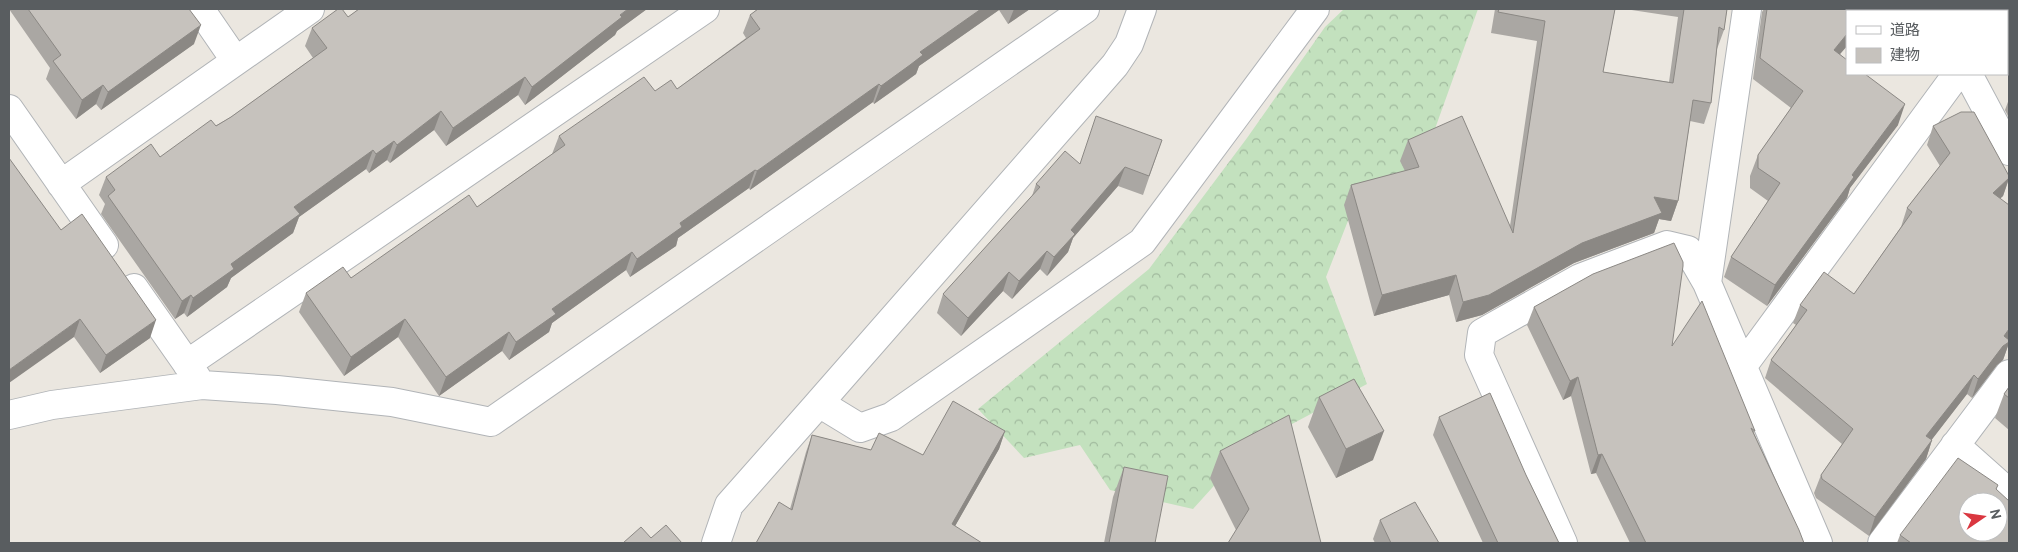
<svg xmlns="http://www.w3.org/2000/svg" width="2018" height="552" font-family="Overpass,'Noto Sans JP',sans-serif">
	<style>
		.forest { fill: url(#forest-crowns) }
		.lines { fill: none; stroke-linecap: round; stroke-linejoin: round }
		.street-casing { stroke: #b1b4b7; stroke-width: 30 }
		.street { stroke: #fff; stroke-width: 28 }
		.wall { fill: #aaa7a3 }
		.shaded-wall { fill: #8b8884 }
		.building { fill: #c6c2bd; stroke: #8b8884; fill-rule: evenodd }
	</style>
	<defs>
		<pattern id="forest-crowns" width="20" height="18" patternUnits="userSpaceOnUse" patternTransform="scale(1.25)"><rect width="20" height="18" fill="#c3e1be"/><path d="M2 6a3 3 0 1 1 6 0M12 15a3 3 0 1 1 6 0" fill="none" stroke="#a1ba9e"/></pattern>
	</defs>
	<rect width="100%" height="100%" fill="#ebe7e0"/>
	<!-- forest -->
	<path class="forest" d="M1344 9H1478L1422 165 1353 208 1326 277 1367 384 1249 447 1193 509 1110 490 1080 445 1024 458 978 409 1149 269 1247 138 1325 27Z"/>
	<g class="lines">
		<!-- street casing -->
		<g class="street-casing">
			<path id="street" d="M200 9 235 60
				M1935 9 1936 11
				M2003 11 2005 9
				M1968 74 2009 151
				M9 109 104 245
				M61 184 310 9
				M1707 283 1747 9
				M134 288 197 378
				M187 364 705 9
				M1742 367 1957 74
				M819 403 1115 65 1129 44 1142 9
				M9 415 52 405 202 385 277 390 392 402 491 422 1085 9
				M1955 445 2009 493
				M716 543 729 505 819 403 860 428 891 417 1142 242 1315 9
				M1563 543 1479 355 1482 333 1580 278 1667 245 1688 250 1707 283 1818 543
				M1882 543 2009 374"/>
		</g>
		<!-- street -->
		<use href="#street" class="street"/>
	</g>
	<!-- wall -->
	<path class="wall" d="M9 9H189L194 44 101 110 96 104 76 119 46 79 50 68Z
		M359 9H647L617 31 615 35 525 105 518 95 446 146 434 130 390 163 387 160 369 173 366 169 299 217 293 233 231 278 227 287 187 317 184 313 175 319 101 214 105 204 99 195 106 177 160 157 231 117 313 58 305 46 312 28 348 17Z
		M758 9H1030L1008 24 999 10 919 66 916 74 904 83 874 104 873 102 750 190 749 188 678 238 676 246 630 277 626 270 552 323 549 332 509 360 502 351 439 396 398 337 344 376 299 312 306 293 351 278 477 207 552 154 559 136 655 91 677 89 746 38 743 33 750 15Z
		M1495 9H1615L1603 72 1669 82 1678 17 1625 9H1727L1724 30 1717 49 1711 103 1704 124 1690 121 1678 201 1671 221 1659 219 1654 233 1574 263 1482 315 1456 322 1449 295 1374 316 1344 205 1351 185 1405 171 1400 161 1408 140 1510 226 1537 41 1491 33Z
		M1764 9H1870L1869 11H1847V46L1840 54 1898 125 1850 188 1847 198 1767 306 1724 277 1731 257 1768 201 1750 188V176L1758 155 1791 108 1753 79 1762 12Z
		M2009 99V118L2005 110Z
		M1933 126 2009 176V179L2003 196 2000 198 2008 340H2009V343L2003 360 1997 365 1972 398 1967 394 1931 440H1932L1926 459 1869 536 1816 498 1814 493 1821 475 1842 444 1765 378 1771 360 1796 325 1793 323 1800 305 1854 294 1901 227 1907 208 1940 166 1927 145Z
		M1162 140 1143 195 1118 186 1073 238 1068 252 1047 276 1040 269 1012 299 1003 291 961 336 937 313 943 294 1032 196 1036 184 1079 164Z
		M61 230 150 338 100 373 74 337Z
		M1534 307 1672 346 1755 431 1754 433 1804 543H1630L1596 473 1591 474 1571 396 1563 400 1527 325Z
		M2009 387V430L1995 418 2004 394Z
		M1319 397 1373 460 1336 478 1308 427Z
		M1439 417 1526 475 1559 543H1483L1433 435Z
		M1005 431 999 449 955 526 756 543 790 509 806 452 812 435 871 450 923 455Z
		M1220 451 1321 543 1236 530 1210 478Z
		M1124 467 1155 543H1104L1113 497Z
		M1998 485 1996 490 2009 543H1897L1900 535Z
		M1380 520 1439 543H1375L1373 539Z"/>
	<!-- shaded-wall -->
	<path class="shaded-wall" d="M628 9H647L617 31 615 35 525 105 532 87Z
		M981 9H999V10L919 66 916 74 874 104 881 86 920 52Z
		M1014 9H1030L1008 24Z
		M201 25 194 44 101 110 108 92Z
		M1847 34V46L1826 70 1834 50Z
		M525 77 518 95 446 146 453 128Z
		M879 84 873 102 750 190 757 171Z
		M103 85 96 104 76 119 82 100Z
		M1905 104 1898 125 1850 188 1847 198 1767 306 1775 285 1852 175Z
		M441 111 434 130 390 163 397 145Z
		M394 141 387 160 369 173 376 154Z
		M373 150 366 169 299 217 293 233 231 278 227 287 187 317 193 298 294 207Z
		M1125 167 1118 186 1073 238 1068 252 1047 276 1054 257 1071 230Z
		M755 170 749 188 678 238 676 246 630 277 637 259 680 223Z
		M2009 178 2003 196 1986 212 1993 193Z
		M1654 197 1678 201 1671 221 1659 219 1654 233 1574 263 1482 315 1456 322 1463 302Z
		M1047 251 1040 269 1012 299 1019 281Z
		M632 252 626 270 552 323 549 332 509 360 516 342 552 309Z
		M1009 272 1003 291 961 336 968 318Z
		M1456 275 1449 295 1374 316 1382 295Z
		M191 295 184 313 175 319 182 301Z
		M80 319 74 337 9 383V370Z
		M405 319 398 337 344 376 351 357Z
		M156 320 150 338 100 373 106 355Z
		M2009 329V338L2003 346 2009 342V343L2003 360 1997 365 1972 398 1978 379 2004 336Z
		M509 332 502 351 439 396 446 377Z
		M1974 375 1967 394 1920 455 1926 436Z
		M1578 377 1571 396 1563 400 1570 381Z
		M1005 431 999 449 946 542 952 524Z
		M1384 431 1373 460 1336 478 1346 449Z
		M1932 440 1926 459 1869 536 1875 517Z
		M1602 454 1596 473 1591 474 1598 455Z"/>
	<!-- building -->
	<path class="building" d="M28 9H189L201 25 108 92 103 85 82 100 53 61 61 55Z
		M338 9H342L348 17 359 9H628L620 15 622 17 532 87 525 77 453 128 441 111 397 145 394 141 376 154 373 150 294 207 300 214 231 264 234 269 193 298 191 295 182 301 108 196 115 190 106 177 151 144 160 157 211 120 216 126 231 117 327 48 312 28Z
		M758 9H981L920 52 923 55 910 65 881 86 879 84 757 171 755 170 680 223 682 227 637 259 632 252 552 309 556 314 516 342 509 332 446 377 405 319 351 357 306 293 343 267 351 278 469 195 477 207 565 145 559 136 644 77 655 91 671 80 677 89 760 29 750 15Z
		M1499 9H1615L1603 72 1673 83 1684 9H1727L1724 30 1719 27 1711 103 1693 100 1678 201 1654 197 1662 213 1582 243 1489 295 1463 302 1456 275 1382 295 1351 185 1419 167 1408 140 1462 116 1513 233 1545 21 1498 12Z
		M1767 9H1868L1866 11H1847V34L1834 50 1847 60V74H1865L1905 104 1852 175 1854 177 1775 285 1731 257 1780 183 1758 168V155L1803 91 1760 58Z
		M1961 112H1974L2009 176V178L1993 193 2009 205V329L2004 336 2009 340V342L2003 346 1978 379 1974 375 1926 436 1932 440 1875 517 1822 479 1821 475 1853 429 1771 360 1807 310 1800 305 1824 272 1854 294 1912 212 1907 208 1950 153 1933 126Z
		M1096 116 1162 140 1149 176 1125 167 1071 230 1075 234 1054 257 1047 251 1019 281 1009 272 968 318 943 294 1040 187 1036 184 1065 151 1080 164Z
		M9 158 61 230 82 214 156 320 106 355 80 319 9 370Z
		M1674 243 1683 262V266L1672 346 1702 301 1755 431 1751 428 1799 530 1804 543H1646L1602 454 1598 455 1578 377 1570 381 1534 307 1593 274Z
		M1354 379 1384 431 1346 449 1319 397Z
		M2009 387V398L2004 394Z
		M1490 393 1526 475 1559 543H1498L1439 417Z
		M953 401 1005 431 952 524 982 543H756L779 502 792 510 812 435 871 450 879 433 923 455Z
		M1289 415 1321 543H1228L1249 509 1220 451Z
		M1958 458 1998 485 1996 489 2009 501V543H1911L1900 535ZM1968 502H1998V532H1968Z
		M1124 467 1168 476 1155 543H1109Z
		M1415 502 1439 543H1391L1380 520Z
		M666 525 682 543H623L641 527 651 538Z"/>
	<!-- border -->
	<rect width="2018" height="552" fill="none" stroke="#595d60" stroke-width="20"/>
	<!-- legend -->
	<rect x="1846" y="10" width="162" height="65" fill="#ffffff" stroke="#bdbebf"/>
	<rect x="1856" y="26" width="25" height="8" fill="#ffffff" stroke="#bdbebf"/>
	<text x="1890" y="35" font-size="15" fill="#595d60">道路</text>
	<rect x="1856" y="48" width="25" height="15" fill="#c6c2bd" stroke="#bdbebf"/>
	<text x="1890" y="60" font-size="15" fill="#595d60">建物</text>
	<!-- north arrow -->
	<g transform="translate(1983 517) rotate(77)"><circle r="24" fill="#ffffff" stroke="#bdbebf"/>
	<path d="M0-4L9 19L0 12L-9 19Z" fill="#da3740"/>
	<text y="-8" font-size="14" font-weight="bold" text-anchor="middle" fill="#595d60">N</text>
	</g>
</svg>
